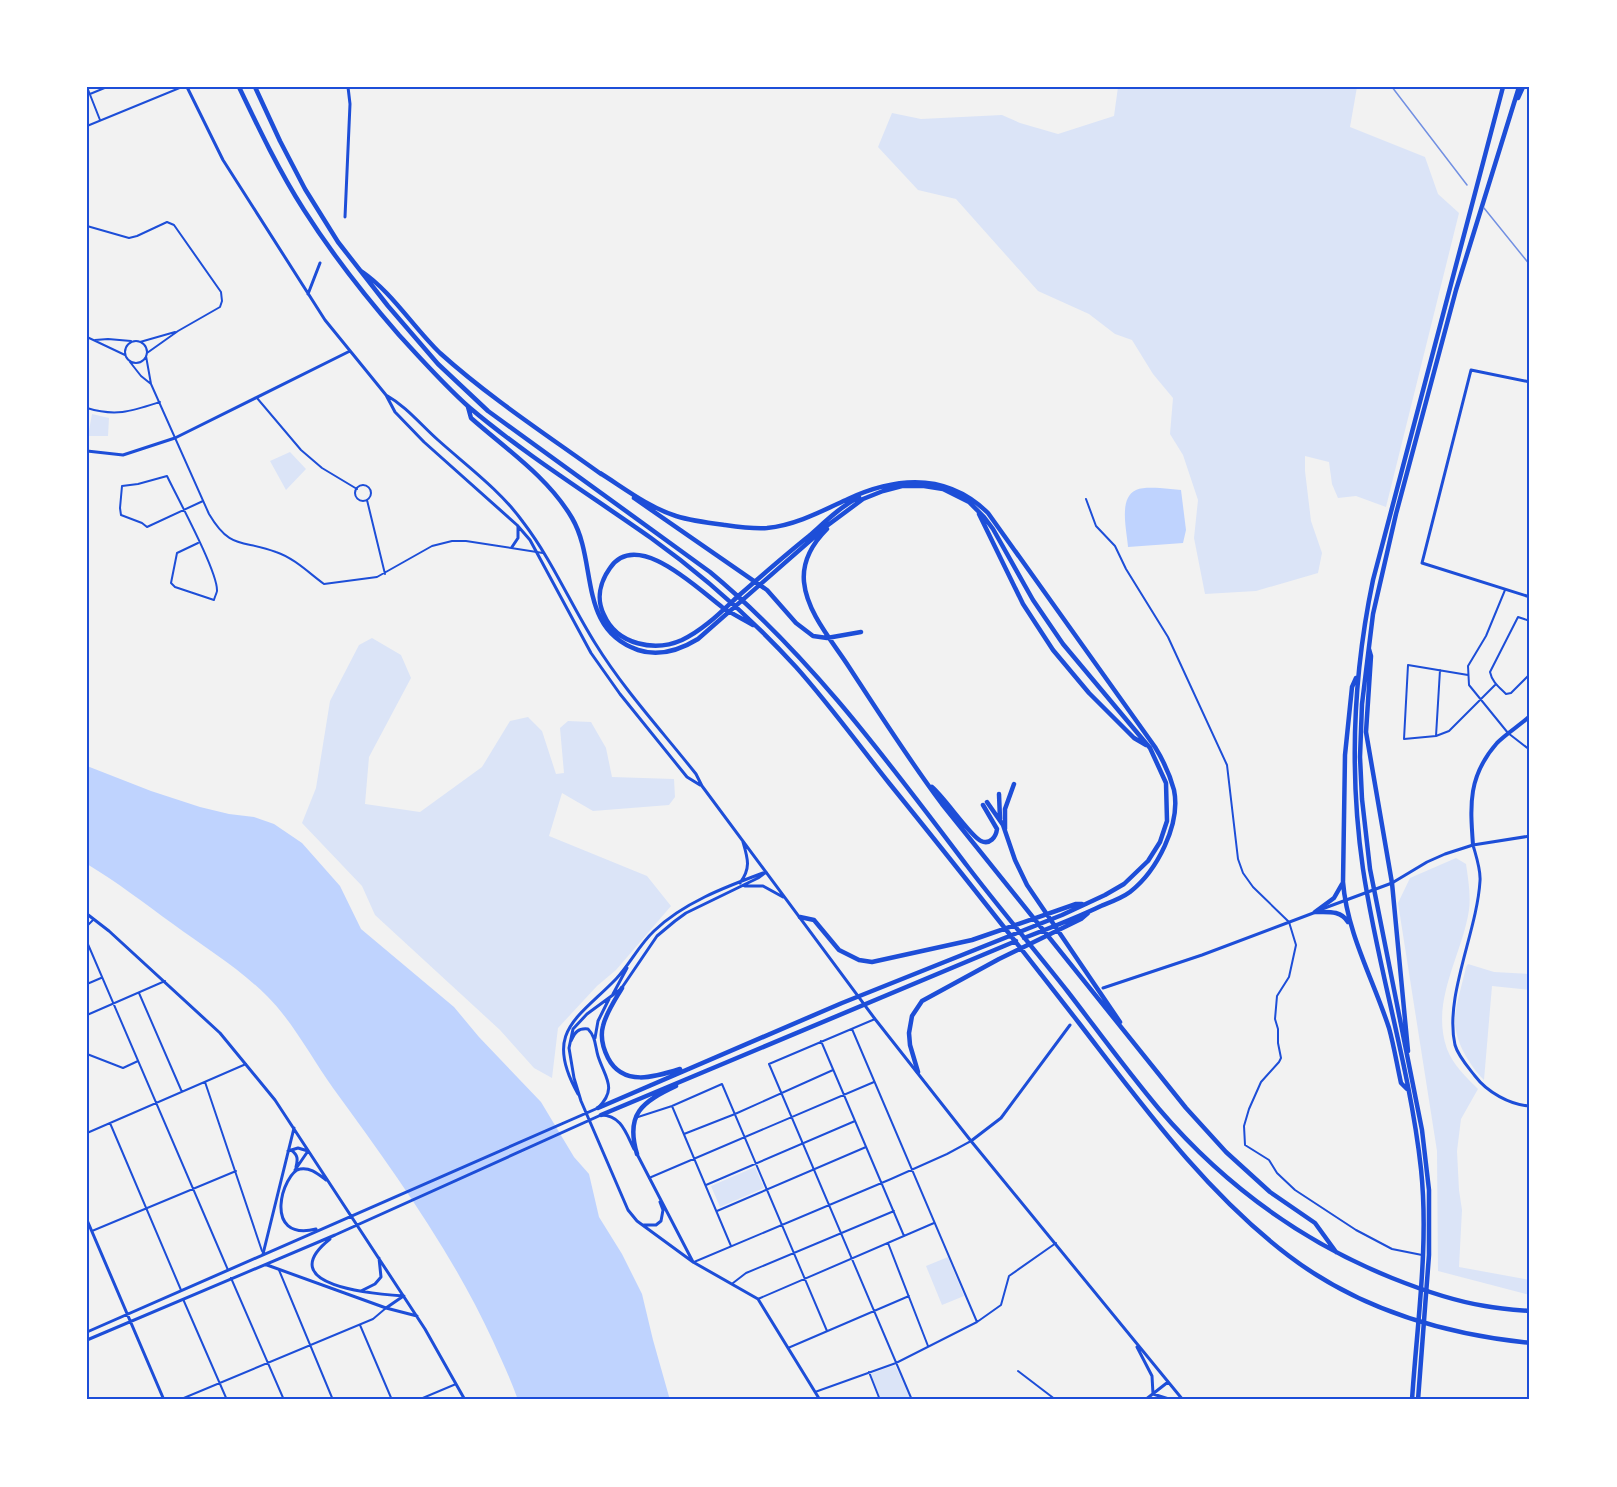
<svg xmlns="http://www.w3.org/2000/svg" width="1617" height="1487" font-family="Quicksand,sans-serif">
	<style>
		.green { fill: #dbe4f7 }
		.water { fill: #bfd3fe }
		.lines { fill: none; stroke-linecap: round; stroke-linejoin: round }
		.minor { stroke: #1d4ed8; stroke-width: 2 }
		.tertiary { stroke: #1d4ed8; stroke-width: 3 }
		.secondary { stroke: #1d4ed8; stroke-width: 4 }
		.trunk { stroke: #1d4ed8; stroke-width: 4.5 }
		.motorway { stroke: #1d4ed8; stroke-width: 4.5 }
		.rail { stroke: #7290e2; stroke-width: 1.5 }
		.neatline { fill: none; stroke: #1d4ed8; stroke-width: 2 }
	</style>
	<rect width="100%" height="100%" fill="#f2f2f2"/>
	<!-- green -->
	<path class="green" d="M1118 87H1357L1350 127 1425 157 1438 194 1459 213 1386 507 1356 496 1338 498 1332 484 1329 462 1305 456V471L1311 521 1322 553 1318 573 1256 591 1205 594 1194 538 1198 500 1183 455 1170 434 1173 398 1153 374 1132 340 1115 334 1089 314 1038 291 956 199 918 190 878 147 892 113 921 119 1002 115 1020 123 1058 134 1114 116Z
		M92 414 109 418 108 436H88Z
		M290 452 306 469 286 490 270 461Z
		M372 638 401 655 411 678 369 757 365 804 420 812 482 767 510 721 528 717 542 731 556 774 564 773 560 728 568 721 591 722 606 748 612 777 674 779 675 797 669 805 593 811 562 793 549 836 647 876 671 906 616 970 597 986 558 1028 552 1078 534 1068 500 1030 375 915 362 886 302 823 316 788 330 701 359 645Z
		M1456 858 1466 864C1468 878 1471 895 1469 910 1462 956 1430 1001 1447 1049 1453 1065 1466 1077 1478 1089L1461 1119 1457 1151 1459 1190 1462 1210 1459 1267 1530 1280V1295L1438 1271 1437 1151 1398 903 1410 878Z
		M1468 964 1494 972 1530 974V990L1492 986 1484 1080C1470 1066 1456 1043 1455 1023 1454 1009 1463 982 1466 967Z
		M755 1167 764 1188 720 1207 711 1186Z
		M948 1257 964 1296 942 1305 926 1266Z
		M895 1365 911 1400H880L870 1374Z"/>
	<!-- water -->
	<path class="water" d="M1160 488 1181 490 1186 530 1183 543 1128 547C1127 531 1118 498 1136 490 1143 487 1153 488 1160 488Z
		M87 766 151 791 200 807 229 814 254 817 274 824 302 843 340 886 361 929 454 1007 479 1037 541 1102 574 1157 589 1174 599 1217 622 1254 642 1294 653 1340 670 1400H518C511 1380 502 1361 493 1341 451 1250 392 1169 333 1088 311 1057 293 1022 267 996 239 968 204 947 173 924 144 903 117 882 87 864Z"/>
	<g class="lines">
		<!-- minor -->
		<path class="minor" d="M87 87 100 120
			M90 94 107 87
			M87 126 182 87
			M87 226 129 238 137 236 167 222 174 225 221 292 222 301 220 307 178 331 147 353
			M87 337 125 355
			M95 340 108 339 131 341
			M125 352a11 11 0 1 1 22 0a11 11 0 1 1-22 0Z
			M140 342 175 332
			M146 356 151 384 209 514C231 551 242 539 276 552 294 558 309 573 324 584L377 577 432 546 452 541H466L543 553
			M130 362 141 376 151 384
			M257 398 301 450 322 468 357 489
			M87 408C116 417 132 411 160 402
			M355 493a8 8 0 1 1 16 0a8 8 0 1 1-16 0Z
			M1086 499 1096 526 1115 546 1126 569 1168 637 1227 765 1238 859 1243 873 1253 887 1289 922 1296 945 1289 977 1277 996 1275 1019 1278 1029V1043L1281 1058 1279 1062 1261 1082 1249 1109 1244 1126 1245 1145 1269 1160 1277 1173 1295 1190 1356 1230 1392 1249 1422 1255
			M367 500 385 574
			M198 543 177 553 171 583 175 587 214 600C214 599 217 592 217 591 218 572 177 497 167 476L138 484 122 486 120 508 121 515 142 523 147 527 203 501
			M1505 590 1486 636 1468 666 1469 685 1508 733 1530 750
			M1530 621 1518 617 1490 672C1492 682 1499 687 1506 694L1511 693 1530 674
			M1468 675 1408 665 1404 739 1436 736 1449 731 1495 685
			M1436 736 1440 670
			M87 926 94 919
			M87 942 228 1270
			M87 984 101 978
			M139 993 182 1092
			M87 1015 165 981
			M875 1019 769 1064 912 1400
			M852 1029 977 1322
			M821 1041 904 1236
			M87 1054 123 1068 138 1061
			M205 1082 262 1251
			M672 1106 731 1246
			M638 1117 672 1106 722 1084 827 1331
			M110 1123 181 1290
			M87 1133 246 1064
			M684 1134 735 1114 833 1070
			M649 1178 874 1082
			M706 1185 855 1121
			M717 1211 866 1147
			M92 1231 236 1171
			M888 1243 928 1346
			M694 1262 891 1179 947 1154 971 1141
			M279 1270 333 1400
			M231 1278 284 1400
			M733 1283 746 1273 894 1211
			M183 1299 227 1400
			M758 1299 934 1223
			M360 1325 392 1400
			M788 1348 909 1296
			M1018 1371 1056 1400
			M869 1372 880 1400
			M815 1392 896 1363 977 1322 1001 1305 1009 1276 1056 1243
			M179 1400 373 1319 386 1308
			M418 1400 456 1384"/>
		<!-- tertiary -->
		<path class="tertiary" d="M187 87 223 160 325 320 386 395 395 412 424 442 517 525 530 540 591 653 620 694 687 777 700 785
			M345 217 350 104 348 87
			M308 294 320 263
			M1530 382 1471 370 1422 563 1530 597
			M386 395C407 407 420 424 438 440 467 466 500 490 523 522 552 560 570 603 595 643 624 690 662 731 696 774L702 786 875 1019 971 1141 1183 1400
			M87 451 123 455 175 438 350 351
			M512 547 518 538V527
			M1473 845C1476 856 1481 870 1480 881 1477 932 1444 997 1455 1045 1458 1056 1468 1067 1475 1076 1487 1092 1510 1105 1530 1106
			M766 872 758 878 686 913 675 921 657 936 621 989 587 1014 573 1029 569 1048 574 1078 581 1101 628 1210 637 1221 693 1262 758 1299 820 1400
			M740 883C751 868 748 859 743 842
			M745 886H763L783 897
			M1322 909 1392 883 1427 862 1445 854 1473 845 1530 836
			M87 914 109 931 220 1033 275 1100 425 1329 465 1400
			M1103 988 1202 955 1316 912
			M613 994 627 968
			M595 1038 598 1021 609 999
			M578 1094C543 1032 577 1019 616 979 630 964 639 945 654 931 683 903 725 887 763 873
			M971 1141 1001 1118 1070 1025
			M291 1150C298 1155 298 1159 296 1167
			M288 1151 298 1148 308 1151 295 1170
			M637 1154 693 1262
			M87 1220 164 1400
			M644 1225H656L661 1221 663 1210 660 1202
			M316 1229C261 1242 283 1172 300 1169 310 1167 318 1174 326 1180
			M330 1239C271 1286 374 1294 404 1296
			M263 1254 294 1128
			M267 1265 386 1308 417 1316
			M361 1291 375 1284 381 1277 379 1258
			M386 1308 402 1297
			M87 1332 598 1108C618 1088 605 1078 598 1056 595 1046 596 1037 588 1029 578 1028 575 1032 571 1041
			M87 1340 335 1235 601 1115C621 1115 626 1133 634 1149
			M1137 1347 1152 1376 1153 1394 1172 1400
			M1145 1400 1168 1382"/>
		<!-- secondary -->
		<path class="secondary" d="M1473 845C1470 804 1468 776 1497 743 1507 733 1519 726 1530 716"/>
		<!-- trunk -->
		<path class="trunk" d="M1518 98 1523 87
			M1369 649 1371 656 1366 732 1392 883 1408 1051
			M1356 678 1352 687 1345 755 1343 882C1347 933 1373 979 1389 1028 1394 1046 1397 1065 1401 1083L1407 1089
			M1342 884 1334 898 1315 912C1328 912 1341 910 1348 922
			M1412 1400C1417 1324 1429 1245 1421 1169 1410 1068 1378 970 1363 869 1349 772 1353 676 1373 580L1503 87
			M1418 1400 1429 1255V1190L1422 1130 1370 869 1362 799 1360 757 1362 704 1373 614 1396 514 1456 290 1519 87"/>
		<!-- motorway -->
		<path class="motorway" d="M239 87C259 129 279 171 304 210 332 254 365 296 399 335 422 360 445 386 470 408 527 456 590 495 651 538 704 576 752 619 796 667 829 704 858 744 889 783 953 862 1016 942 1079 1023 1143 1106 1205 1192 1289 1256 1360 1310 1443 1334 1530 1343
			M255 87 280 141 305 189 338 242 388 306 438 364 488 411 710 572C811 656 889 763 968 867 1000 909 1035 950 1068 992 1098 1031 1127 1071 1159 1109 1223 1184 1301 1241 1392 1278 1422 1290 1453 1301 1485 1306 1500 1309 1515 1310 1530 1311
			M361 271C392 292 413 327 440 353 490 398 547 435 601 474
			M468 407 471 418C506 449 548 477 572 518 598 562 577 629 638 650 659 657 680 650 698 639L828 525 863 499 883 491 902 486H924L943 489 969 502 984 517 993 529 1033 600 1063 644 1150 748 1166 783 1167 821 1160 842 1148 861 1124 884 1105 895 1062 915 842 1003 598 1108
			M600 473C624 488 648 507 676 516 692 521 709 523 725 525 739 527 753 529 767 528 796 525 822 511 848 499 898 476 947 473 988 513L1155 747C1163 760 1170 775 1174 790 1181 824 1157 871 1130 892 1122 898 1111 902 1101 906 1076 918 1050 928 1024 938
			M634 498 767 590 796 623 813 636 827 638 861 632
			M979 514 1023 604 1053 650 1089 693 1134 738 1146 745
			M827 529C813 543 802 561 804 582 807 613 833 642 849 667 879 713 909 760 942 804L1186 1108 1226 1152 1270 1192 1315 1223 1336 1252
			M753 625C743 619 732 614 722 607 699 590 637 528 610 568 600 582 596 599 604 615 617 645 655 652 682 640 703 630 720 613 736 598 760 577 784 556 809 536 825 522 840 507 859 497
			M932 787C945 798 971 837 981 841 990 845 996 837 997 829L983 805
			M999 794 1000 819
			M987 802 1003 825 1015 860 1027 885 1120 1022
			M1005 829V809L1014 784
			M800 917 814 920 839 950 859 960 872 962 972 940 1076 904H1082
			M622 988C615 1000 606 1013 603 1026 600 1037 603 1048 608 1058 623 1087 655 1077 680 1069
			M918 1072 910 1045 909 1033 912 1016 922 1001 999 959 1081 919 1088 913
			M601 1115 1016 941
			M637 1154C625 1114 642 1102 676 1086"/>
		<!-- rail -->
		<path class="rail" d="M1392 87 1467 185
			M1484 208 1530 265"/>
	</g>
	<!-- border -->
	<rect width="1617" height="1487" fill="none" stroke="#ffffff" stroke-width="177"/>
	<rect x="88" y="88" width="1440" height="1310" class="neatline"/>
</svg>
